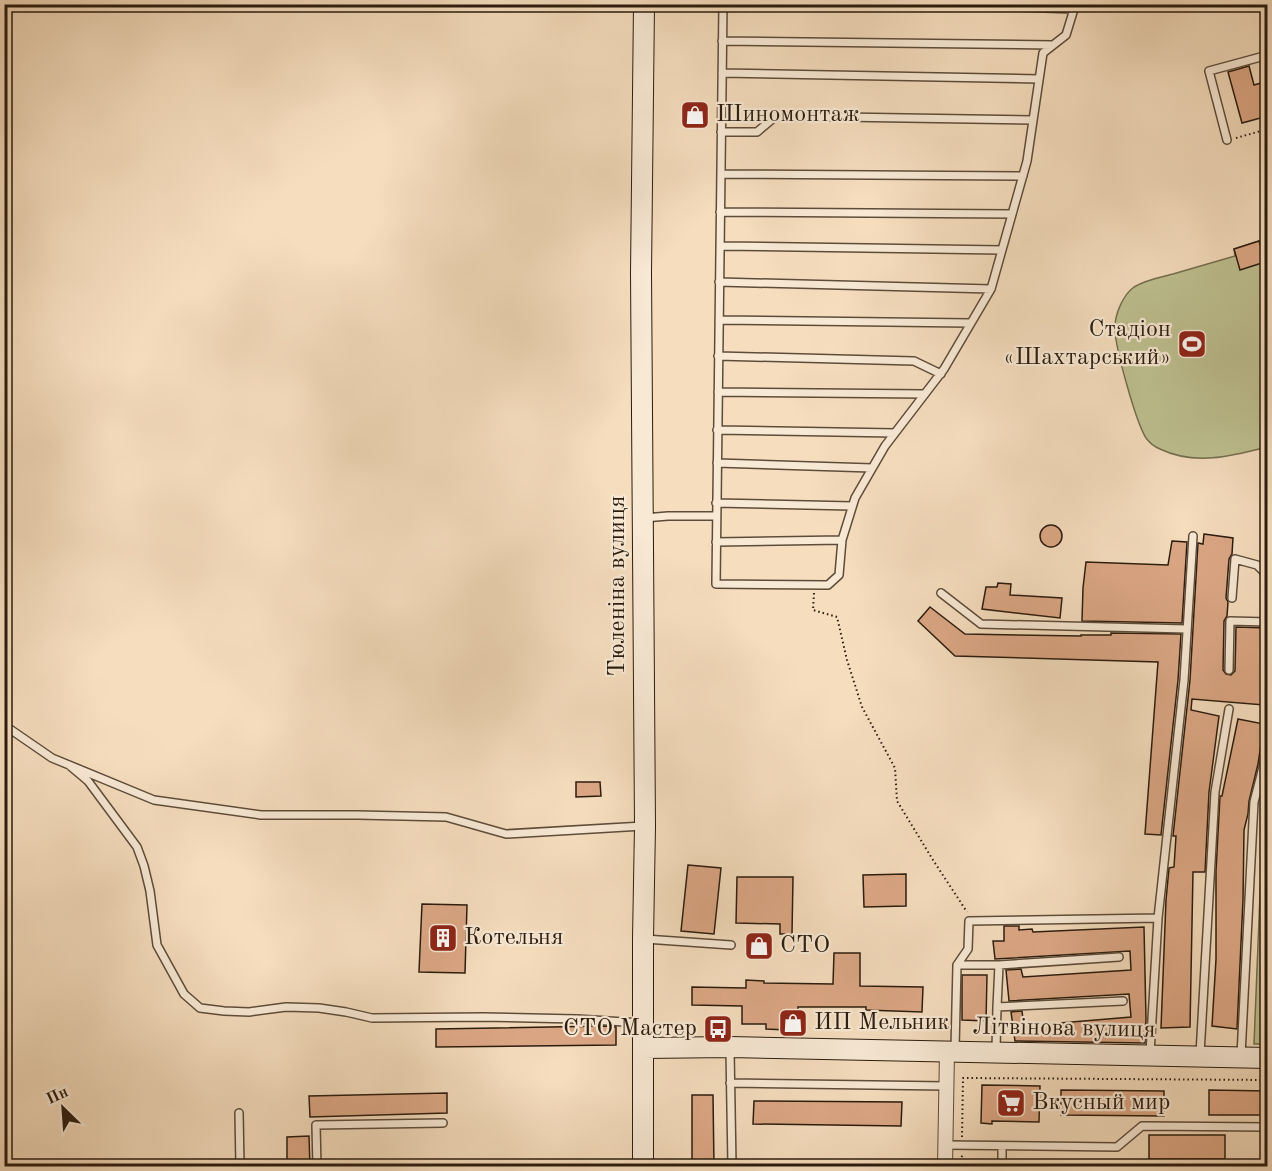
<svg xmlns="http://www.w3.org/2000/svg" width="1272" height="1171" font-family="'Old Standard TT',serif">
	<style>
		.green { fill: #bec090; stroke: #746e4f; stroke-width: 1.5 }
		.building { fill: #dca785; stroke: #2b1c0e; stroke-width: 1.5 }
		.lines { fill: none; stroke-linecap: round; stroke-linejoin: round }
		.lane-casing { stroke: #5e4c3a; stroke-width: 10 }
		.street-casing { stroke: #5e4c3a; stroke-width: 16 }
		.secondary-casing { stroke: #2b1c0e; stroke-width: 22 }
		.path { stroke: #2b1c0e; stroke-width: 2; stroke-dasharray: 1.5 3; stroke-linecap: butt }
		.lane { stroke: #f8e9d5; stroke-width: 7 }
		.street { stroke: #f8e9d5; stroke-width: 14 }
		.secondary { stroke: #f8e9d5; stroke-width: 20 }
		.labels { text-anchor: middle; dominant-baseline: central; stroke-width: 4.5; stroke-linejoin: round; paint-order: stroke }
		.poi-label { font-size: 24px; fill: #2b1c0e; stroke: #f8e9d5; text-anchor: start }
		.street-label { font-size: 24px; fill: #2b1c0e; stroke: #f8e9d5 }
	</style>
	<rect width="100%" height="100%" fill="#f5ddbe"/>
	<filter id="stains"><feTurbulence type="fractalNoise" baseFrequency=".00333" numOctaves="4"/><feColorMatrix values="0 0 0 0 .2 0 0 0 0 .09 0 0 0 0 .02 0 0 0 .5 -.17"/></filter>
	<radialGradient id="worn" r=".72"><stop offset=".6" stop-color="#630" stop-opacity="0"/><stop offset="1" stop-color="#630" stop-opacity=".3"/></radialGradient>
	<!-- green -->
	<path class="green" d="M1259 241 1262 249 1267 247V447C1232 456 1195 466 1160 449 1155 447 1149 442 1146 438 1136 422 1114 345 1115 327 1115 314 1123 295 1134 287 1145 280 1161 277 1173 274 1194 268 1215 262 1235 256L1234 249Z
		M1265 771H1267V1044H1254Z"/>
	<!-- building -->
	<path class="building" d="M1249 66 1254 85 1268 81V116L1242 123 1228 72Z
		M1259 241 1265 262 1240 270 1234 249Z
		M1040 536a11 11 0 1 1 22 0a11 11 0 1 1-22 0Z
		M1204 534 1233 538 1232 554 1229 559 1226 598 1228 602 1227 616 1224 621 1223 670 1226 674 1231 675 1235 671 1236 627 1268 628 1264 705 1192 699 1191 710 1219 716 1209 792 1205 872H1193L1190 1027 1161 1028 1166 900 1169 868 1174 867 1176 836H1173L1190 680 1198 543 1203 544Z
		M1172 541 1187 542 1182 623 1082 621 1083 588 1086 562 1168 565Z
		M998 583 1011 584 1010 595 1062 598 1060 618 982 609 986 587H997Z
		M930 607 965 634 1081 636V635H1111V633L1181 634 1178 680 1161 835 1145 834 1158 662 955 656 918 621Z
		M1238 719 1264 724 1258 764 1249 801 1248 814 1244 830 1243 900 1237 1029 1212 1026 1216 959V871L1220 796H1222Z
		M576 782H600L601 796 576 797Z
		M688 865 721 868 714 934 681 931Z
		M906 874V906L864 907 863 875Z
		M737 877H793L792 934H780V924L736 923Z
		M422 904 467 905 465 973 419 972Z
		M1004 926H1019V930L1032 929 1033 932 1144 927 1146 1019 1145 1043 1015 1041 1011 1012 1022 1011 1024 1026 1131 1017 1129 994 1009 1001 1006 970 1021 969 1023 977 1131 970 1130 951 995 959 993 941H1004Z
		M834 953H860V986L923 987 922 1012 866 1010V1007H798V1030H787L766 1029V1024H742V1006L692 1005V987L746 988V980L764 981V983L833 984Z
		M962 975H987L986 1021 962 1020Z
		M606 1026 616 1027V1045L436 1047V1029Z
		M982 1085 1040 1086 1039 1122 992 1121V1124L981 1123Z
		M1061 1090 1164 1091V1116L1061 1115Z
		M1209 1090 1268 1091V1115H1209Z
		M447 1093V1113L310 1117 309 1096Z
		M692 1095H713L714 1167H692Z
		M754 1101 902 1102 901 1126 753 1124Z
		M1149 1135H1225V1159H1149Z
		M309 1136 310 1167H287V1137Z"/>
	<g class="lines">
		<!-- lane casing -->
		<g class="lane-casing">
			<path id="lane" d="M723 4 716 584 828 585 839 575 842 540 855 498 885 446 944 369 991 289 1027 161 1043 53 1066 35 1074 9 932 4
				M722 41 1053 45
				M722 73 1039 79
				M721 132H757L776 116 1033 120
				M1227 140 1209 71 1268 55
				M721 174 1023 176
				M720 212 1012 214
				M720 246 1002 250
				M719 282 991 289
				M719 320 970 323
				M718 356 914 361 941 374
				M718 392 925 394
				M717 430 895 433
				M717 463 872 468
				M716 503 852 506
				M644 518 668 516H716
				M716 542 842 540
				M941 593 981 624 1187 629
				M1232 598 1235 559 1257 565 1268 576
				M1229 670 1230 621 1268 622
				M4 725 52 758 154 800 261 815H358L446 817 506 834 643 826
				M69 765 88 781 137 847 144 866 150 891 157 945 184 994 200 1008 224 1011 249 1012 286 1007 319 1008 346 1012 372 1018 483 1017 577 1019 641 1023
				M645 939 731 945
				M957 965H999
				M997 1007 999 965 1119 957
				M955 1049 957 965 968 949 969 921 1158 918
				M730 1050 732 1166
				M996 1050 997 1007 1123 1001
				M1150 1053 1158 918 1184 680 1193 536
				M1200 1054 1215 792 1229 709
				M1241 1055 1254 802 1268 748
				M730 1083 946 1086
				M239 1113 240 1166
				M945 1145 1117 1147 1142 1126 1268 1127
				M317 1166 316 1125 443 1123
				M1002 1166V1146"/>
		</g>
		<!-- street casing -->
		<g class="street-casing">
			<path id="street" d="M945 1166 947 1052"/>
		</g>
		<!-- secondary casing -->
		<g class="secondary-casing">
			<path id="secondary" d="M643 1048 730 1047 1268 1058
				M643 1166V939L645 826 641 273 644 4"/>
		</g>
		<!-- path -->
		<path class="path" d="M1236 138 1268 129
			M814 593 813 610 837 617 847 660 862 707 895 768 897 801 933 860 967 912
			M962 1137 963 1078 1268 1080
			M961 1166 962 1155"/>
		<!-- lane -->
		<use href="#lane" class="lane"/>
		<!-- street -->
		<use href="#street" class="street"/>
		<!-- secondary -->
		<use href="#secondary" class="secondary"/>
	</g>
	<!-- icons -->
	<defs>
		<g id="shop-square" transform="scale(1.5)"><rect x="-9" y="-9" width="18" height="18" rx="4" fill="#8f2418" stroke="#f8e9d5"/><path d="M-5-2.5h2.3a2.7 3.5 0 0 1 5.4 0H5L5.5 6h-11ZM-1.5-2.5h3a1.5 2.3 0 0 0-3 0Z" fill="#fff"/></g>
		<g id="stadium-square" transform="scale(1.5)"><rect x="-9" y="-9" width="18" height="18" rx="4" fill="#8f2418" stroke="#f8e9d5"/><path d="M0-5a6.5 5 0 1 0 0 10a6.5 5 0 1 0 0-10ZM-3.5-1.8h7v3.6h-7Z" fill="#fff"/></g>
		<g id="building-square" transform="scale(1.5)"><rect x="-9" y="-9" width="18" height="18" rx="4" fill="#8f2418" stroke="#f8e9d5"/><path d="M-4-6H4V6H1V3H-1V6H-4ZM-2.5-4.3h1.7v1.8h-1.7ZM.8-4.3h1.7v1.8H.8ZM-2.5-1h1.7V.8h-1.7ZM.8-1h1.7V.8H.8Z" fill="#fff"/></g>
		<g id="bus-square" transform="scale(1.5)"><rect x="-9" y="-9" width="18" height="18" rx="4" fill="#8f2418" stroke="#f8e9d5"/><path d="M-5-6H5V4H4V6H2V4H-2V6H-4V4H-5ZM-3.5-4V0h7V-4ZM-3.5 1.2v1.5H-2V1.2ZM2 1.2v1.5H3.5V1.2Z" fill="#fff"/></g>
		<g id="supermarket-square" transform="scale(1.5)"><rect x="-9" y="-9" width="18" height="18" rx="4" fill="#8f2418" stroke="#f8e9d5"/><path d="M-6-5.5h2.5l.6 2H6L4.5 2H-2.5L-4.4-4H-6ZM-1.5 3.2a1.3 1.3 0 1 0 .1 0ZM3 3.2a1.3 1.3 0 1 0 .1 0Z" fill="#fff"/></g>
	</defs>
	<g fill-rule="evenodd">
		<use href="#shop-square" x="695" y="115"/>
		<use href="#stadium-square" x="1192" y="344"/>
		<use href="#building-square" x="443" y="938"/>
		<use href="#shop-square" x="759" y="946"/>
		<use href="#shop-square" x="793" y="1023"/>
		<use href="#bus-square" x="718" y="1029"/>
		<use href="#supermarket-square" x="1011" y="1103"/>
	</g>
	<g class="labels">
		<!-- poi labels -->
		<g class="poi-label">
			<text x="716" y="115">Шиномонтаж</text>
			<text x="1171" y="330" text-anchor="end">Стадіон<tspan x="1171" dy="28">«Шахтарський»</tspan></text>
			<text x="464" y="938">Котельня</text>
			<text x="780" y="946">СТО</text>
			<text x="814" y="1023">ИП Мельник</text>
			<text x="697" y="1029" text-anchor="end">СТО Мастер</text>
			<text x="1032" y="1103">Вкусный мир</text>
		</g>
		<!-- street labels -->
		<g class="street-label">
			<text transform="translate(618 586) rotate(-90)">Тюленіна вулиця</text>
			<text transform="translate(1064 1029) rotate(1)">Літвінова вулиця</text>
		</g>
	</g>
	<!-- margin -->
	<rect width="1272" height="1171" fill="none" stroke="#f5ddbe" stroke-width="24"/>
	<rect x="6" y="6" width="1260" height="1159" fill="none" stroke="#2b1c0e" stroke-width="3"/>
	<rect x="12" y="12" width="1248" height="1147" fill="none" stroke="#2b1c0e" stroke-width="1.5"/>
	<!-- north arrow -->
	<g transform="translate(63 1108) rotate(335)" stroke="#f8e9d5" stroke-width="4.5" paint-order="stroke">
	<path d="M0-4.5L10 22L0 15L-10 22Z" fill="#2b1c0e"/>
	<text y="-9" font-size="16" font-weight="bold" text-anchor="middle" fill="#2b1c0e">Пн</text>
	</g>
	<rect width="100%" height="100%" filter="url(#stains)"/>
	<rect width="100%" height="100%" fill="url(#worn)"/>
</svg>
